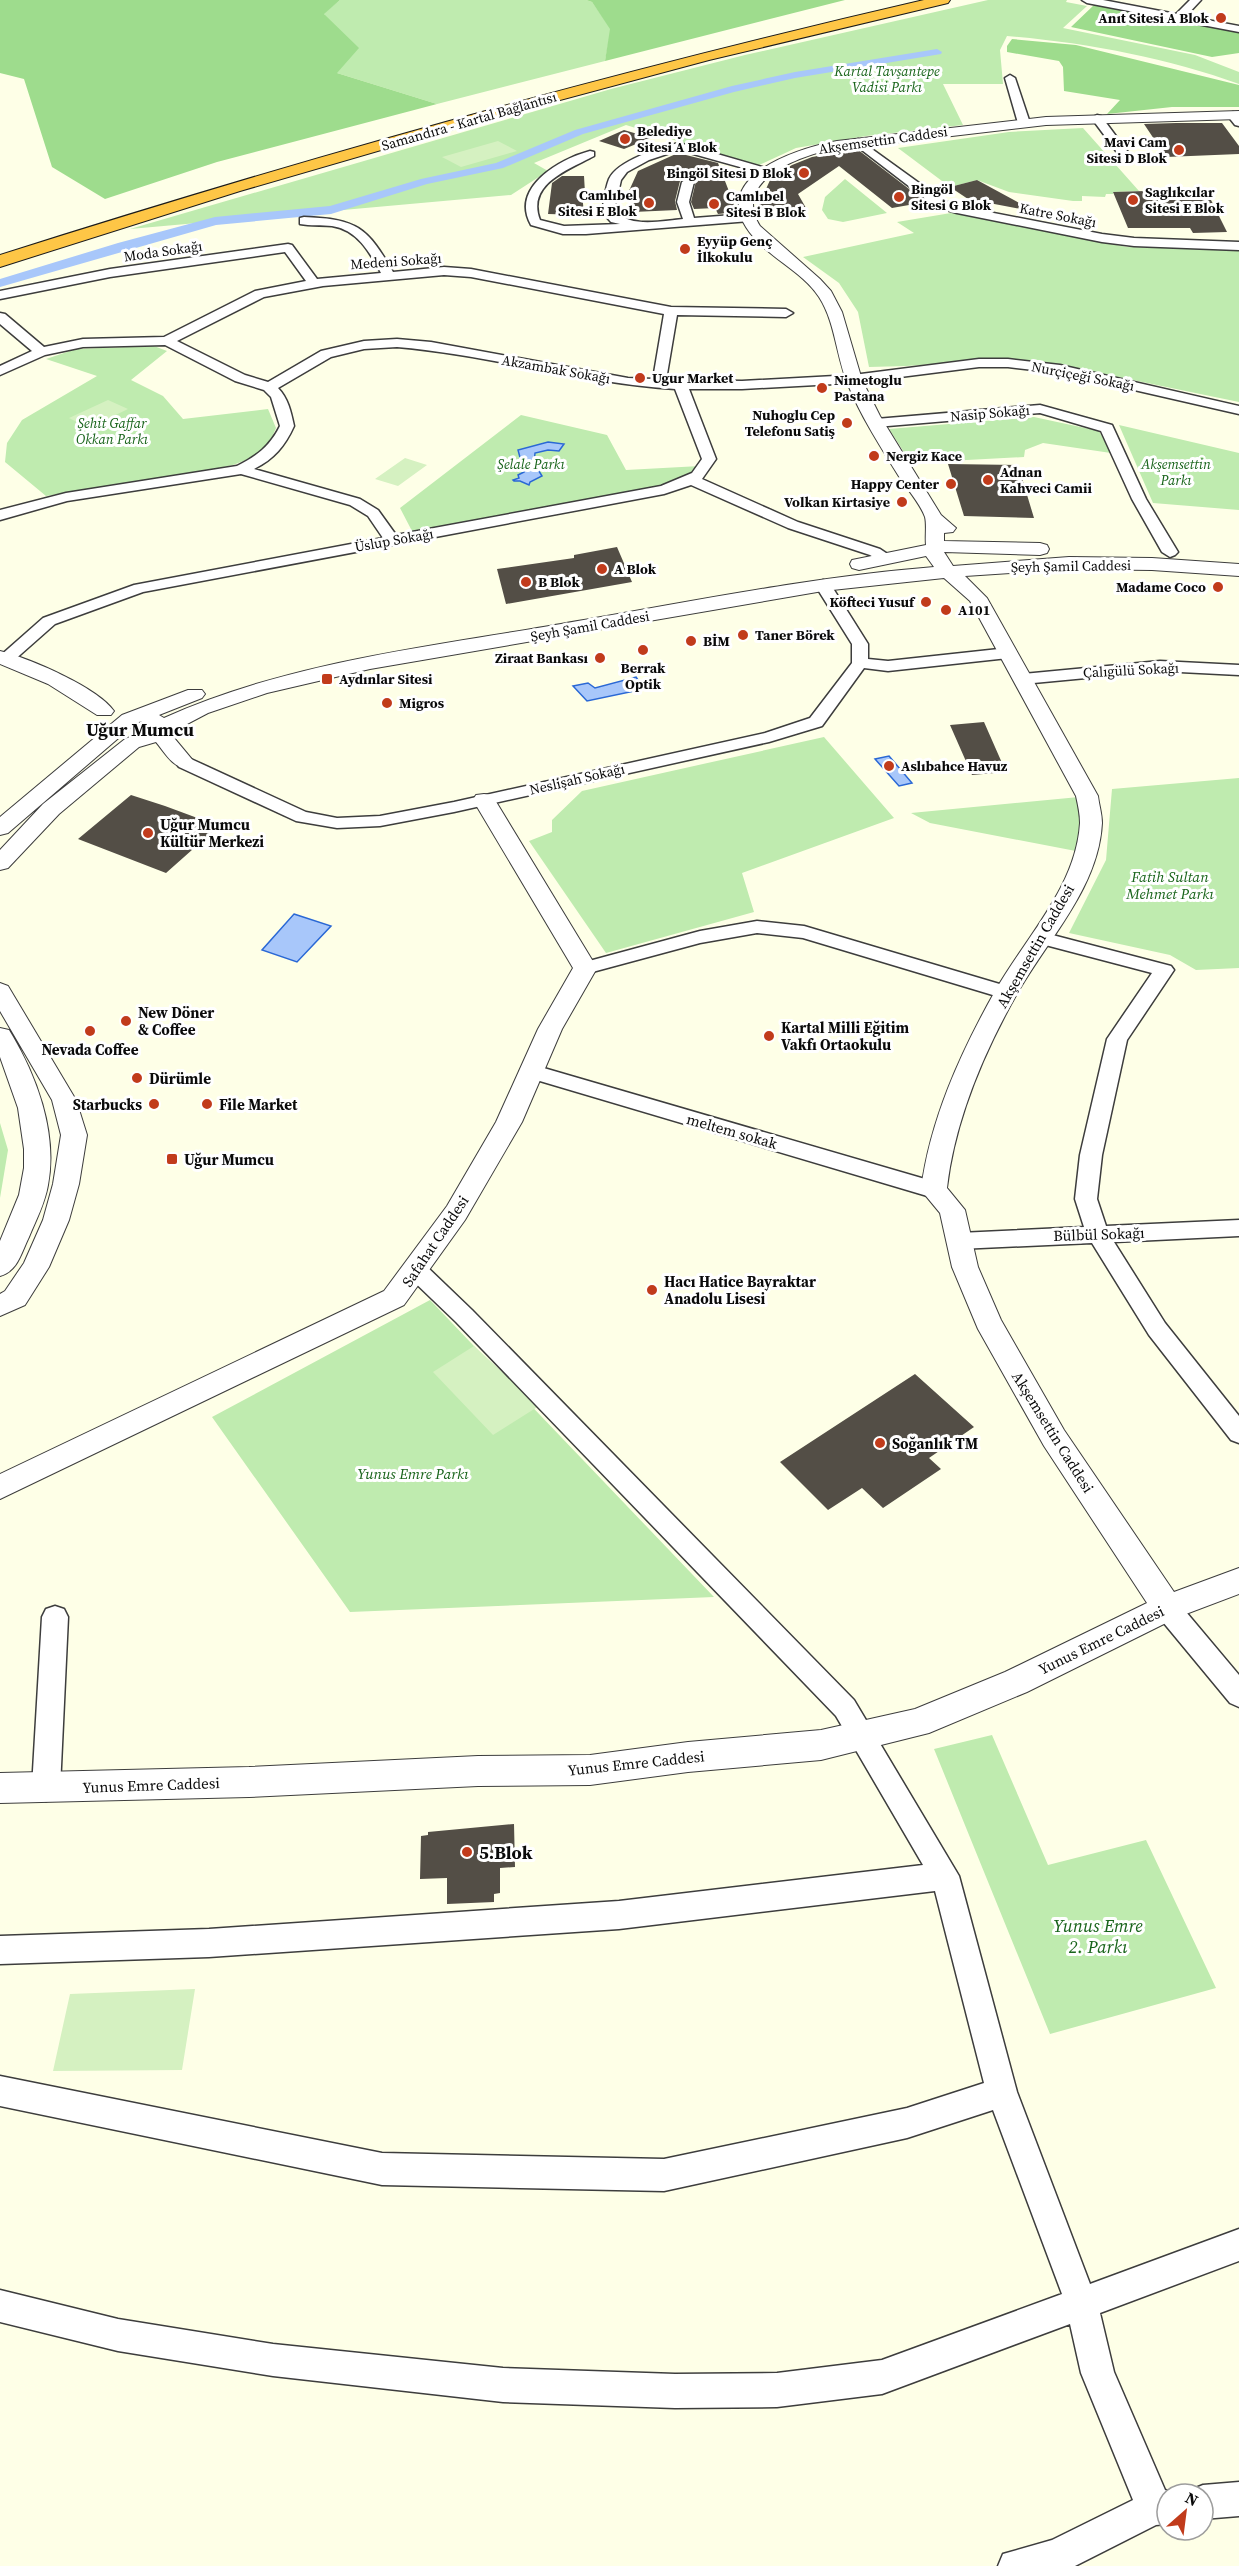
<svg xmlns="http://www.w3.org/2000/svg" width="1239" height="2566" font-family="'Source Serif 4',serif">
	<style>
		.green { fill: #bfebaf }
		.forest { fill: #9edc8d }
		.pitch { fill: #d5f1c1 }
		.water { fill: #a8c7fa; stroke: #2a68d5; stroke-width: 1.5 }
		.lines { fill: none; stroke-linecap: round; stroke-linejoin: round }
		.canal { fill: #a8c7fa; fill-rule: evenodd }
		.building { fill: #534e46 }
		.minor-casing { stroke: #3d3d3d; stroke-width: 3 }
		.tertiary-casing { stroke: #3d3d3d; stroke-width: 2 }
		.motorway-casing { stroke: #1b1b1b; stroke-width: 2 }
		.minor { fill: #fff; fill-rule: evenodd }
		.tertiary { fill: #fff; fill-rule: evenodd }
		.motorway { fill: #fec646; fill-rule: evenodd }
		.poi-dot { fill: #c13b1b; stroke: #fff; stroke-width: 2 }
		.labels { text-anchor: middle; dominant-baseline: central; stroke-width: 6; stroke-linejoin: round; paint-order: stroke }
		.far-poi-label { font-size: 14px; font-weight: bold; fill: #0a0a0a; stroke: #fff; text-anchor: start }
		.far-park-label { font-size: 14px; font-style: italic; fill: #18641a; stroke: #fff }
		.far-street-label { font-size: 14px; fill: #0a0a0a; stroke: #fff }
		.poi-label { font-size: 15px; font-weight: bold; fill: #0a0a0a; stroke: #fff; text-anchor: start }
		.park-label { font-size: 15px; font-style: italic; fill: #18641a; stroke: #fff }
		.street-label { font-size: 15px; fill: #0a0a0a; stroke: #fff }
		.far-district-label { font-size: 18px; font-weight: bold; fill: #0a0a0a; stroke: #fff }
		.near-poi-label { font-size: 18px; font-weight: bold; fill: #0a0a0a; stroke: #fff; text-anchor: start }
		.near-park-label { font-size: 18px; font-style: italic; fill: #18641a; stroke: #fff }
	</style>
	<rect width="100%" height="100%" fill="#feffe7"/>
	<!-- green -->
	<path class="green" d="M340 0H586L592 2 611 29 605 61 437 104 337 73 324 13Z
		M988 0H1067L1066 2 1087 6 1063 28 1195 55 1239 72V84C1168 58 1082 42 1007 36L1000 50 1003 84H943L963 125 866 136 796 148 757 166 626 125 534 163 548 171 511 195 130 229 611 89 745 55Z
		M1083 128 1139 191 1113 192V194H1106L1105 197 1082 196V201H1073L1009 192 977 180 950 187 898 148 1009 132Z
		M845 179 887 213 843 222 828 219 822 210 825 197Z
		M951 213 1127 247 1239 249V402L1065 366 1008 359 906 366 869 367 858 312 839 283 803 257 914 233 897 222Z
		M154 346 167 351 131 380 163 396 183 419 268 409 276 428 269 444 251 458 233 465 189 474 46 496 5 462 7 443 22 420 97 376 46 359 76 349Z
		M521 415 607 435 626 470 700 466 691 476 669 485 412 531 400 508Z
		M1034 417 1099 431 1111 453 1043 443 1025 450 1024 457 911 463 889 429Z
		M1119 425 1239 453V510L1153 503Z
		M824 737 894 818 742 873 754 912 606 953 529 841 552 832V820L582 791Z
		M1239 778V968L1196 970 1170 955 1069 933 1106 860 1112 789Z
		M1079 797 1081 852 930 823 911 813Z
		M0 1123 8 1150 0 1198Z
		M430 1300 714 1597 350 1612 212 1417Z
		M992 1735 1048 1865 1146 1840 1216 1988 1050 2034 934 1749Z"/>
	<!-- forest -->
	<path class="forest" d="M0 0H340L324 14 359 48 337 73 437 104 217 162 105 199 52 167 24 79 0 73Z
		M586 0H845L605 61 610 29 592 2Z
		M1094 5 1239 32V53L1212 57 1071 27Z
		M1012 39 1076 45 1239 85V107H1172L1107 114 1120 100 1064 91 1063 67 1059 61 1007 52V46Z"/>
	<!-- pitch -->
	<path class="pitch" d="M498 141 517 151 461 167 442 157Z
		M108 400 128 409 89 428 69 418Z
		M405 458 427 465 398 486 375 479Z
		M474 1346 539 1406 493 1435 433 1372Z
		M195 1989 182 2070 53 2071 70 1994Z"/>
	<!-- water -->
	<path class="water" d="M548 442 564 444 559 451 548 450 535 453 534 463 542 476 530 482 529 485 520 481H514L513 480 519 478 518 475 524 472 518 450Z
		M636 677 644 689 587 701 573 686 588 683 595 688Z
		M889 756 912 783 899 786 875 759Z
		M294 914 331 926 297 962 262 950Z"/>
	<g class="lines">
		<!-- canal -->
		<path class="canal" d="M937 49 942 52 941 54 795 78 734 92 583 134 503 168 427 184 331 214 216 225 0 287V279L118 243 215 217 330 206 421 179 496 163 575 130 732 86 795 72Z"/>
	</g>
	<!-- building -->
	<path class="building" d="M1176 123H1222L1239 146V154L1166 157 1144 124Z
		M624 130 651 138 624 149 599 141Z
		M857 149 926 202 892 208 839 166 798 194 806 208 756 211 771 178 792 165 812 157Z
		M678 153 718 163 737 212 718 214 715 208 694 209 691 202 696 181 689 176 680 181 675 201 677 210 633 212 628 193 638 171Z
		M562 176H584L585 193 582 192 584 215 548 214 552 183Z
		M977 180 1023 205 1021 209 968 199 950 187Z
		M1145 191 1149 200H1211L1227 232 1193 233 1190 228H1128L1113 192Z
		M948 464 1018 465 1034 518 964 516Z
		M617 547 632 582 506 604 497 569 574 558V555Z
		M984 722 1006 772 972 775 950 725Z
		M131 795 165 806 219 826 166 873 78 839Z
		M915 1374 974 1427 929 1458 941 1469 883 1508 862 1488 828 1510 780 1462Z
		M514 1824 515 1867 500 1868V1893L494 1894V1902L447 1904V1878L420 1879 421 1836 428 1835V1832Z"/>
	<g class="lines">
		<!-- minor casing -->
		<g class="minor-casing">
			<path id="minor" d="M1082 0H1103L1176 14 1190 0H1201L1186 16 1239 26V32L1087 3Z
				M1010 75 1015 78 1030 123 1028 125H1020L1018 123 1005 78Z
				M1233 112 1239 115V126L1235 125 1227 115Z
				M1097 115 1101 116 1130 155V159H1122L1093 120 1091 118Z
				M858 139 944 201 963 207 1102 234 1134 238 1239 242V250L1134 246 1102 242 957 213 936 207 854 144 852 142Z
				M679 143 769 169 771 171 765 174 679 150 649 160 627 172 621 180 614 211C631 228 661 221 683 219L677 202 682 182 688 178 694 182 689 202 694 218 746 214 750 215V221L586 234H563L531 225C510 188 559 159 590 151L594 152V156C568 170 526 184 540 220L564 226 620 224 611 222 602 212C604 202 605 189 609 179 617 161 660 147 679 143Z
				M304 217C357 219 367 227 393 272L444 267 471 269 671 307 786 309 793 313 786 317 677 315 666 380 742 381 853 375 979 359H1008L1060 365 1239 406V414L1060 373 1008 367H979L853 383 742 389H689L716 459 702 479 798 522 880 549 895 559 892 562H882L870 555 788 528 691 485 664 494 143 592 55 624 12 662H0V656L43 618 134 585 383 538 368 516 350 505 241 474 67 501 0 520V510L66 493 237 466C257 456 270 446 280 426L271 397 264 390 235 381 165 345 83 347 45 355 0 375V366L32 351 0 324V313L5 314 44 347 83 339 164 337 255 291 306 281 285 252 110 277 0 299V291L110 269 288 244 292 245 317 279 381 273C370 253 358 230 332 226 322 225 310 226 300 224V218ZM444 275 471 277 664 314 653 379 628 378 431 342 397 339 364 341 321 351 268 382 245 375 177 341 264 297 323 286ZM397 347C490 355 581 383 675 389L702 459 692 473 661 486 396 535 378 510 360 499 254 469C274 459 285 446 294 426 291 412 288 398 278 388L331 357 364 349Z
				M1040 405 1112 425 1146 499 1178 552 1175 555 1170 557 1162 552 1132 499 1101 431 1040 413 876 427 869 423 876 419Z
				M823 580 829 582 868 644V659L888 661 1008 648 1016 653 1008 658 888 671 864 668 822 726 769 742 454 812 380 826 337 828 296 821 179 767 176 763 179 759H191L306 812 337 818 380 816 454 802 765 733 810 718 852 663V644L815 585Z
				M1160 661 1239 665V675L1160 671 1023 684 1015 679 1023 674Z
				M757 921 804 926 1013 988 1016 993 1013 998 1006 999 803 938 757 933 700 943 585 974 578 972 575 968 578 964 700 931Z
				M1041 932 1171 966 1174 970 1127 1040 1102 1155 1097 1199 1106 1226 1239 1220V1236L1114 1242 1165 1323 1239 1416V1443L1231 1440 1149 1335 1092 1243 959 1249 951 1247 948 1241 951 1235 959 1233 1084 1227 1075 1199 1080 1155 1107 1039 1152 973 1034 942 1031 938 1034 934Z
				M530 1064 942 1184 945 1190 942 1196 934 1198 523 1076 520 1071 523 1066Z
				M416 1262 424 1264 472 1310 854 1700 959 1876 1017 2092 1090 2284 1239 2229V2261L1100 2313 1114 2372 1165 2490 1176 2494H1167V2524L1156 2525 1075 2566H998L1003 2554 1052 2540 1133 2500 1081 2373 1070 2324 882 2394 777 2407 675 2408 503 2402 273 2376 118 2351 0 2322V2290L118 2319 273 2344 503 2368 675 2374 777 2373 882 2360 1062 2294 993 2110 907 2138 664 2191 382 2185 0 2106V2076L382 2153 664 2159 907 2108 984 2083 935 1891 619 1929 209 1957 0 1964V1936L209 1929 619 1901 923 1865 836 1716 456 1322 408 1276 405 1270 408 1264Z
				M1167 1597 1176 1600 1239 1675V1707L1230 1703 1158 1616 1154 1608 1158 1600Z
				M55 1606 64 1609 68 1617 60 1788 56 1797 46 1801 36 1797 32 1788 42 1617 46 1609Z
				M1239 2482V2516L1203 2519V2494H1189L1191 2490 1203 2485Z"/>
		</g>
		<!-- tertiary casing -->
		<g class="tertiary-casing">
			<path id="tertiary" d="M1239 111V119L1046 125 824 151C791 160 733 183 760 226L820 279 831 291 842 312 862 380 880 416 941 515 956 528 953 532 944 533V541L1040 543 1047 545 1049 549 1047 553 1040 555 944 552 953 566 1069 557 1152 558 1239 564V576L1152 570 1069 569 965 576 987 598 1098 796C1099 805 1102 814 1102 823 1099 887 1048 939 1018 992 984 1052 955 1119 947 1188L965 1210 978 1267 1001 1320 1064 1430 1174 1592 1239 1568V1594L1178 1617 1027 1692 929 1733 821 1760 688 1772 590 1785 478 1786 249 1797 0 1803V1773L249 1767 478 1756 590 1755 688 1742 821 1730 915 1709 1005 1672 1147 1603 1044 1446 978 1329 952 1267 940 1213 921 1190C930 1120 960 1054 994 993 1024 939 1076 888 1080 823 1080 814 1078 805 1076 796L970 601 944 578 823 591 370 669 267 693 208 713 170 733 195 763 192 767C175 772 166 754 156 742L139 747 59 814 8 868 0 870V850L43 804 125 739 148 730 147 725 142 721 136 723 8 833 0 835V817L122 715 188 690H202L205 694 202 698 159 715 164 718C288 662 428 647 561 624 685 603 809 577 934 567L926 556 859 570 852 568 850 564 852 560 926 545C925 537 927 525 925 517 920 503 906 488 898 475 880 446 862 418 849 387 836 358 836 323 819 297 804 274 776 261 758 242 699 182 789 150 837 141L1046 117Z
				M0 651C29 658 97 687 114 711L111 715H97L48 684 0 664Z
				M484 794 492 795 495 800 597 968 562 1029 522 1122 465 1220 404 1305 0 1499V1474L384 1291 447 1206 496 1122 538 1029 573 968 473 800 476 795Z
				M0 983 8 986 76 1100 87 1135 79 1184 69 1220 49 1267 25 1305 0 1316V1294L5 1291 24 1263 43 1220 53 1184 61 1135 52 1100 0 1011Z
				M0 1028 9 1030C36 1074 58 1132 48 1185 45 1203 36 1220 29 1237 21 1253 18 1271 0 1276V1241L19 1195 24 1168V1149L18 1108 0 1057Z"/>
		</g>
		<!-- motorway casing -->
		<g class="motorway-casing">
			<path id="motorway" d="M924 0H950L948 3 709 60 474 123 240 191 0 267V255C305 158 612 72 924 0Z"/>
		</g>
		<!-- minor -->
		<use href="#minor" class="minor"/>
		<!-- tertiary -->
		<use href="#tertiary" class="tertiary"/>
		<!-- motorway -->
		<use href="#motorway" class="motorway"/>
	</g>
	<!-- markers -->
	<g class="poi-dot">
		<circle cx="1221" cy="18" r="6"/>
		<circle cx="625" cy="139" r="6"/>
		<circle cx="1179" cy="150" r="6"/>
		<circle cx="804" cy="173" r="6"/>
		<circle cx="899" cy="197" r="6"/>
		<circle cx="1133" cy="200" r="6"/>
		<circle cx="649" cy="203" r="6"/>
		<circle cx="714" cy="204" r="6"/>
		<circle cx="685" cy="249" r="6"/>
		<circle cx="640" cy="378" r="6"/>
		<circle cx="822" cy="388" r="6"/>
		<circle cx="847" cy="423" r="6"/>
		<circle cx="874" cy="456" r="6"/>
		<circle cx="988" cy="480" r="6"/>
		<circle cx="951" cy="484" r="6"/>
		<circle cx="902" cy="502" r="6"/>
		<circle cx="602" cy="569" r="6"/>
		<circle cx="526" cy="582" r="6"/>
		<circle cx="1218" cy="587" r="6"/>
		<circle cx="926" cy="602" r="6"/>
		<circle cx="946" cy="610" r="6"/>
		<circle cx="743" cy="635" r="6"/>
		<circle cx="691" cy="641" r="6"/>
		<circle cx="643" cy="650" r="6"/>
		<circle cx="600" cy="658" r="6"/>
		<rect x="321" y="673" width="12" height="12" rx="3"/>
		<circle cx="387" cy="703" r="6"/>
		<circle cx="889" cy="766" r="6"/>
		<circle cx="148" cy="833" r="6"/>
		<circle cx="126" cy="1021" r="6"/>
		<circle cx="90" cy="1031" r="6"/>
		<circle cx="769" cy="1036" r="6"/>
		<circle cx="137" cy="1078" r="6"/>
		<circle cx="154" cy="1104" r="6"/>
		<circle cx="207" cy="1104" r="6"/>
		<rect x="166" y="1153" width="12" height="12" rx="3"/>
		<circle cx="652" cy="1290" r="6"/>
		<circle cx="880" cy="1443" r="6"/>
		<circle cx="467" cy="1852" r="6"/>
	</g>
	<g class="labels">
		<!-- far-poi labels -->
		<g class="far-poi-label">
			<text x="1209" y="18" text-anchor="end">Anıt Sitesi A Blok</text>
			<text x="637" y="131">Belediye<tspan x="637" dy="16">Sitesi A Blok</tspan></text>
			<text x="1167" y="142" text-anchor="end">Mavi Cam<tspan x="1167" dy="16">Sitesi D Blok</tspan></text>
			<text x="792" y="173" text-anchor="end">Bingöl Sitesi D Blok</text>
			<text x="911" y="189">Bingöl<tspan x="911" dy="16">Sitesi G Blok</tspan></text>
			<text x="1145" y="192">Saglıkcılar<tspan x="1145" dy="16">Sitesi E Blok</tspan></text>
			<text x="637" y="195" text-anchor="end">Camlıbel<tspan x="637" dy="16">Sitesi E Blok</tspan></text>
			<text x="726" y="196">Camlıbel<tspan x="726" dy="16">Sitesi B Blok</tspan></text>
			<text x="697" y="241">Eyyüp Genç<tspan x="697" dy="16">İlkokulu</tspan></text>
			<text x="652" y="378">Ugur Market</text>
			<text x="834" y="380">Nimetoglu<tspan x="834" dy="16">Pastana</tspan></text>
			<text x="835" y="415" text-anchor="end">Nuhoglu Cep<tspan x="835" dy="16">Telefonu Satiş</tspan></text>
			<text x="886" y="456">Nergiz Kace</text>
			<text x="1000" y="472">Adnan<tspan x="1000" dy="16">Kahveci Camii</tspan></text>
			<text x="939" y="484" text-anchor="end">Happy Center</text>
			<text x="890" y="502" text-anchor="end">Volkan Kirtasiye</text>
			<text x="614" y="569">A Blok</text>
			<text x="538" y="582">B Blok</text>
			<text x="1206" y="587" text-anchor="end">Madame Coco</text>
			<text x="914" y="602" text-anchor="end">Köfteci Yusuf</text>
			<text x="958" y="610">A101</text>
			<text x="755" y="635">Taner Börek</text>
			<text x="703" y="641">BİM</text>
			<text x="588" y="658" text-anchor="end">Ziraat Bankası</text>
			<text x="643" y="668" text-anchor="middle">Berrak<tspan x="643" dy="16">Optik</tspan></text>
			<text x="339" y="679">Aydınlar Sitesi</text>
			<text x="399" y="703">Migros</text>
			<text x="901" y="766">Aslıbahce Havuz</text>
		</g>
		<!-- far-park labels -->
		<g class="far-park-label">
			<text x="887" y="71">Kartal Tavşantepe<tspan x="887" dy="16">Vadisi Parkı</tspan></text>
			<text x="112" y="423">Şehit Gaffar<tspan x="112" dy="16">Okkan Parkı</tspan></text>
			<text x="531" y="464">Şelale Parkı</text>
			<text x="1176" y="464">Akşemsettin<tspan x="1176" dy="16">Parkı</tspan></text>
		</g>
		<!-- far-street labels -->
		<g class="far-street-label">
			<text transform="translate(469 121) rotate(-16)">Samandıra - Kartal Bağlantısı</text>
			<text transform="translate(883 140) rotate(-8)">Akşemsettin Caddesi</text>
			<text transform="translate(1058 215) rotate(11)">Katre Sokağı</text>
			<text transform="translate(163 251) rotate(-8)">Moda Sokağı</text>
			<text transform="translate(396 261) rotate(-4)">Medeni Sokağı</text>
			<text transform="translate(556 369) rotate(10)">Akzambak Sokağı</text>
			<text transform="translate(1083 376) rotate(11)">Nurçiçeği Sokağı</text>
			<text transform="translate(990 413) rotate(-5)">Nasip Sokağı</text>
			<text transform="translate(394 540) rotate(-10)">Üslup Sokağı</text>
			<text transform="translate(1071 566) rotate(-1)">Şeyh Şamil Caddesi</text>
			<text transform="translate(590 626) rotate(-10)">Şeyh Şamil Caddesi</text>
			<text transform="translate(1131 670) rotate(-3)">Çalıgülü Sokağı</text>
			<text transform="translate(577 779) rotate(-13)">Neslişah Sokağı</text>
		</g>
		<!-- poi labels -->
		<g class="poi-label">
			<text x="160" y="824">Uğur Mumcu<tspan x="160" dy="17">Kültür Merkezi</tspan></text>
			<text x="138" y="1012">New Döner<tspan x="138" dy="17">&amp; Coffee</tspan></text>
			<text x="781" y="1027">Kartal Milli Eğitim<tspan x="781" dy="17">Vakfı Ortaokulu</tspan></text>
			<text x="90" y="1049" text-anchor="middle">Nevada Coffee</text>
			<text x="149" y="1078">Dürümle</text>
			<text x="142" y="1104" text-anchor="end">Starbucks</text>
			<text x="219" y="1104">File Market</text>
			<text x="184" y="1159">Uğur Mumcu</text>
			<text x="664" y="1281">Hacı Hatice Bayraktar<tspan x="664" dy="17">Anadolu Lisesi</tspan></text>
			<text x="892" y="1443">Soğanlık TM</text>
		</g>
		<!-- park labels -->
		<g class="park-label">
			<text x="1170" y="876">Fatih Sultan<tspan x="1170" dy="17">Mehmet Parkı</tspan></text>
			<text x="413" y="1473">Yunus Emre Parkı</text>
		</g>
		<!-- street labels -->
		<g class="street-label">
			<text transform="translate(1035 946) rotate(-60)">Akşemsettin Caddesi</text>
			<text transform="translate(732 1131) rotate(16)">meltem sokak</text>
			<text transform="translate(1099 1234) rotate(-2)">Bülbül Sokağı</text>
			<text transform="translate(435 1241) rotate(-56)">Safahat Caddesi</text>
			<text transform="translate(1053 1432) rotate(58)">Akşemsettin Caddesi</text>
			<text transform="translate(1101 1640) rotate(-26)">Yunus Emre Caddesi</text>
			<text transform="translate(636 1763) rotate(-6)">Yunus Emre Caddesi</text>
			<text transform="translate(151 1785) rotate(-2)">Yunus Emre Caddesi</text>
		</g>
		<!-- far-district labels -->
		<g class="far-district-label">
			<text x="140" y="729">Uğur Mumcu</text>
		</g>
		<!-- near-poi labels -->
		<g class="near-poi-label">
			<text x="479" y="1852">5.Blok</text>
		</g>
		<!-- near-park labels -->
		<g class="near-park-label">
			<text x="1098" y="1925">Yunus Emre<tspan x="1098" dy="21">2. Parkı</tspan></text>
		</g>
	</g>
	<!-- north arrow -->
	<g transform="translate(1185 2512) rotate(28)"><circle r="28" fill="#ffffff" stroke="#9d9d9d" stroke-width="1.5"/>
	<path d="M0-4.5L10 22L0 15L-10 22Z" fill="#c13b1b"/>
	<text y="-9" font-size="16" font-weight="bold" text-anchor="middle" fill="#0a0a0a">N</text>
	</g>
</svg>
